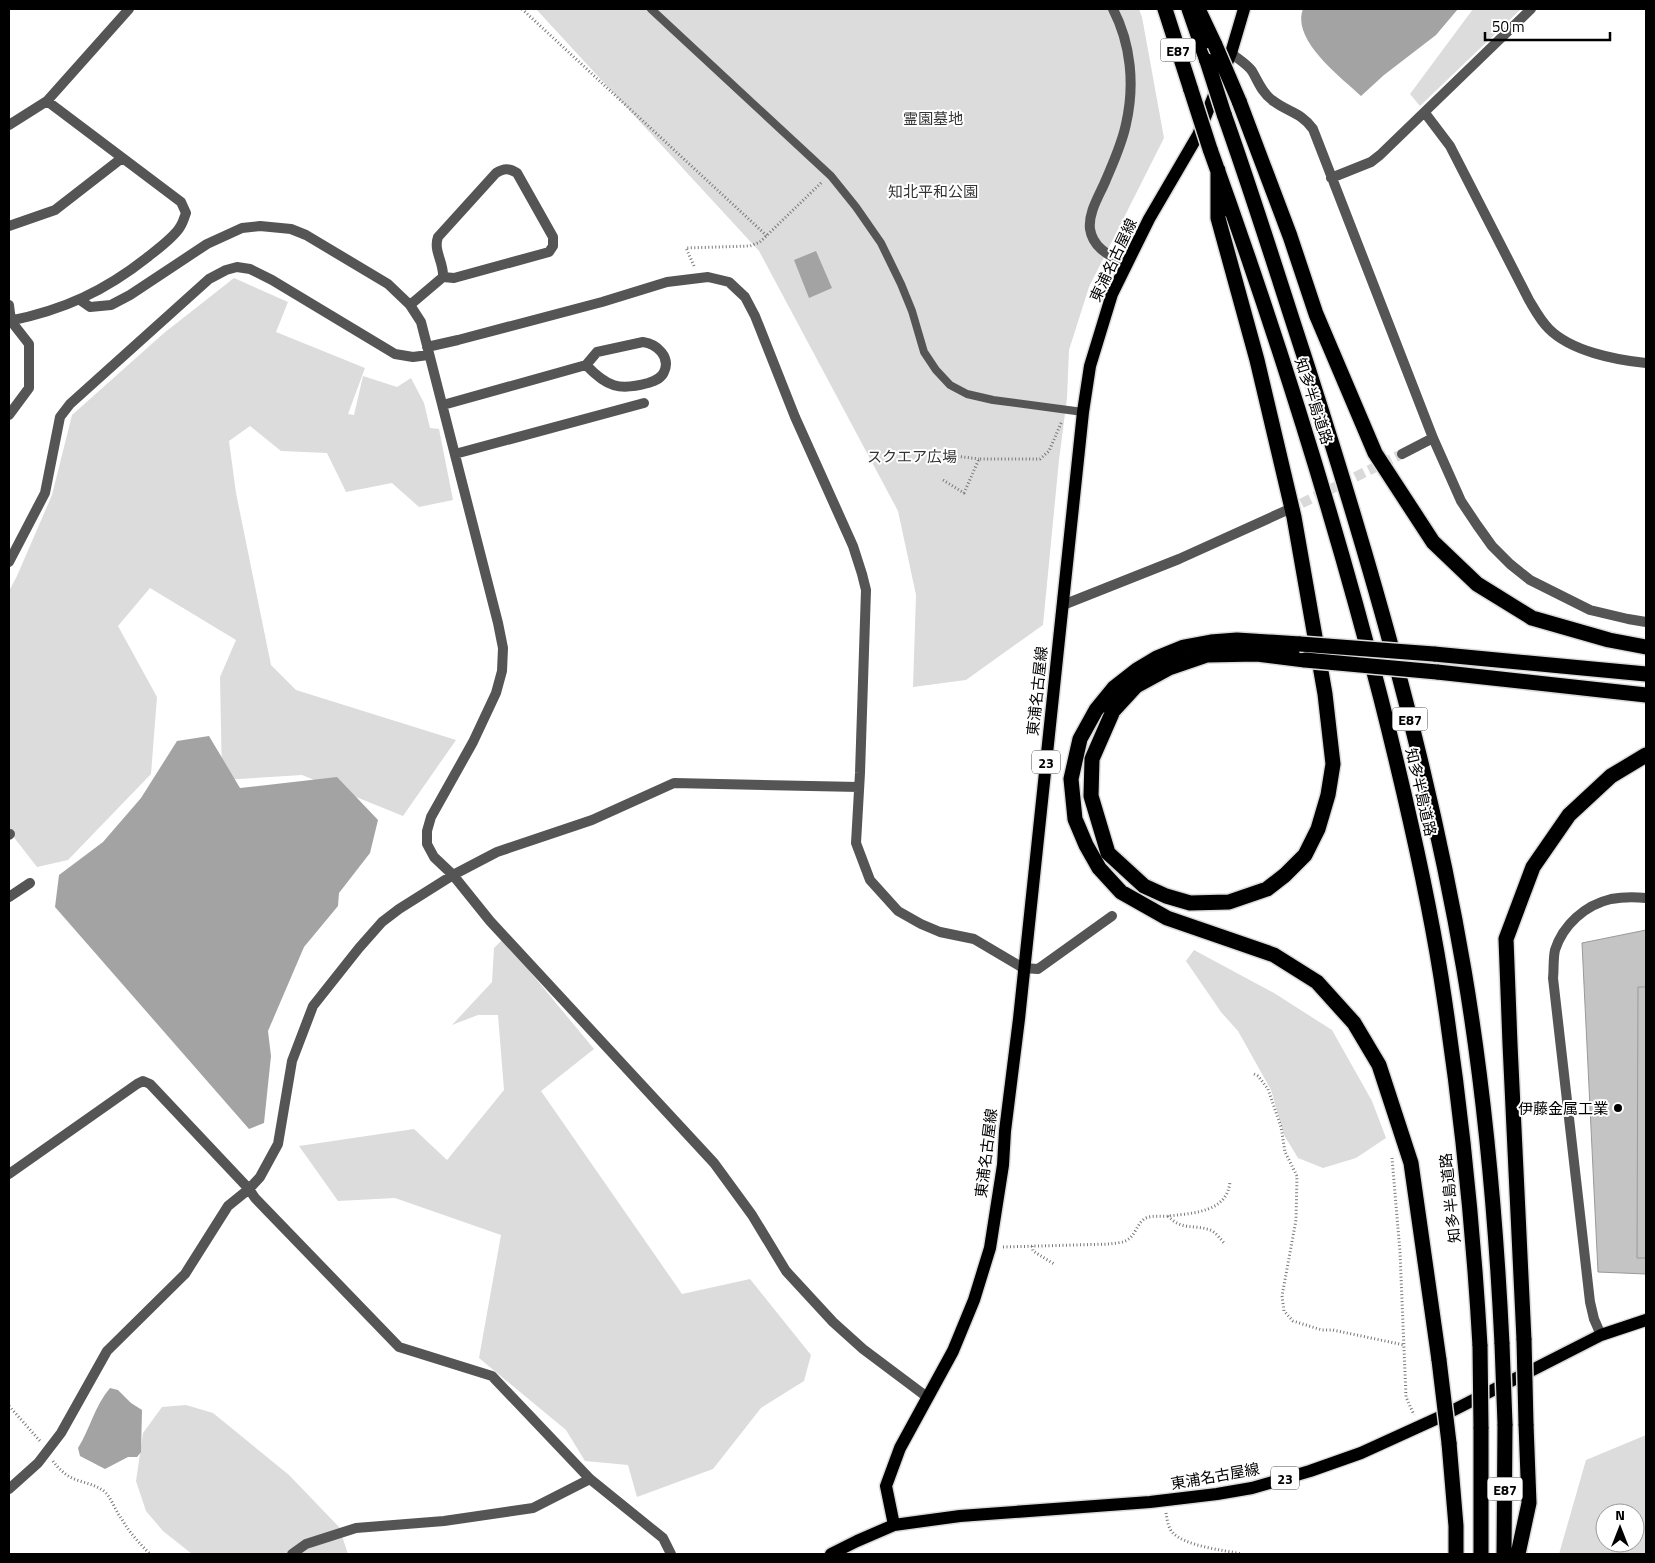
<svg xmlns="http://www.w3.org/2000/svg" width="1655" height="1563" font-family="'Titillium Web','Noto Sans JP',sans-serif">
	<style>
		.green { fill: #dcdcdc; fill-rule: evenodd }
		.water { fill: #a3a3a3 }
		.building { fill: #c4c4c4; stroke: #999 }
		.lines { fill: none; stroke-linecap: round; stroke-linejoin: round }
		.street-tunnel { stroke: #d9d9d9; stroke-width: 10; stroke-dasharray: 10 5; stroke-linecap: butt }
		.primary-casing { stroke: #dbdbdb; stroke-width: 15 }
		.highway-casing { stroke: #dbdbdb; stroke-width: 18 }
		.path { stroke: #777; stroke-width: 3; stroke-dasharray: 1 2.5; stroke-linecap: butt }
		.lane { stroke: #555; stroke-width: 8 }
		.street { stroke: #555; stroke-width: 10 }
		.primary { stroke: #000; stroke-width: 12 }
		.highway { stroke: #000; stroke-width: 15 }
		.highway-bridge-casing { stroke: #dbdbdb; stroke-width: 18; stroke-linecap: butt }
		.highway-bridge { stroke: #000; stroke-width: 15 }
		.poi-dot { fill: #000; stroke: #fff; stroke-width: 2 }
		.labels { text-anchor: middle; dominant-baseline: central; stroke-width: 4; stroke-linejoin: round; paint-order: stroke }
		.shield { fill: #fff; stroke: #4c4c4c; stroke-width: 1 }
		.shield-label { font-size: 14px; font-weight: bold; fill: #000 }
		.park-label { font-size: 15px; fill: #333; stroke: #fff }
		.street-label { font-size: 15px; fill: #000; stroke: #fff }
		.poi-label { font-size: 15px; fill: #000; stroke: #fff; text-anchor: end }
	</style>
	<rect width="100%" height="100%" fill="#fff"/>
	<!-- green -->
	<path class="green" d="M536 9H1139L1142 17 1164 138 1089 287 1069 350 1067 398 1059 460 1043 625 966 680 913 687 916 595 898 511 759 251Z
		M1473 9H1521L1420 106 1410 94Z
		M234 278 288 302 276 332 365 368 348 414 354 415 363 376 397 387 411 378 424 403 430 428 439 429 453 500 419 507 392 483 346 492 327 453 281 451 250 426 229 441 236 493 271 665 296 690 456 740 403 816 302 775 222 780 220 677 236 640 150 588 118 626 157 697 151 774 68 860 37 867 9 831V591L17 576 52 495 72 415 164 333Z
		M503 939 594 1049 541 1091 682 1294 750 1279 811 1355 804 1381 761 1408 713 1469 637 1497 628 1465 585 1461 566 1430 479 1358 501 1235 395 1198 338 1201 299 1146 414 1129 447 1160 504 1090 498 1015H478L452 1025 492 982 494 948Z
		M1194 950 1274 993 1332 1030 1372 1101 1386 1138 1356 1158 1323 1168 1298 1158 1284 1135 1271 1090 1238 1031 1221 1012 1186 961Z
		M186 1405 213 1413 289 1475 339 1527 348 1554H192L163 1531 146 1511 136 1481 143 1433 162 1407Z
		M1646 1435V1554H1559L1586 1460ZM1605 1513H1635V1543H1605Z"/>
	<!-- water -->
	<path class="water" d="M1303 9H1458L1436 35 1384 75 1361 96C1341 77 1291 40 1303 9Z
		M816 251 832 288 809 298 794 260Z
		M209 736 240 788 337 777 378 820 370 853 339 893 338 906 304 947 268 1031 271 1056 264 1123 249 1129 55 907 59 875 103 842 141 798 177 741Z
		M110 1388 118 1390 131 1403 142 1410 141 1452 137 1457H128L105 1469 80 1456 78 1448C90 1429 95 1405 110 1388Z"/>
	<!-- building -->
	<path class="building" d="M1646 930V1274L1598 1272 1582 943Z
		M1638 987H1646V1258H1637Z"/>
	<g class="lines">
		<!-- street-tunnel -->
		<path class="street-tunnel" d="M1288 510 1402 454"/>
		<!-- primary casing -->
		<g class="primary-casing">
			<path id="primary" d="M894 1525 886 1486 900 1448 953 1351 974 1300 990 1248 1003 1165 1005 1131 1019 1019 1083 412 1090 366 1112 294 1149 219 1198 135 1231 53 1244 9
				M831 1554 857 1541 894 1525 960 1516 1150 1502 1217 1494 1252 1488 1310 1471 1361 1453 1440 1417 1601 1335 1646 1320"/>
		</g>
		<!-- highway casing -->
		<g class="highway-casing">
			<path id="highway" d="M1165 9 1191 90
				M1189 9 1207 61
				M1198 9 1215 45
				M1239 101 1290 236 1316 314 1375 453 1433 542 1477 584 1532 618 1609 640 1646 647
				M1224 114C1254 198 1280 283 1308 368 1371 565 1429 765 1464 970 1485 1094 1496 1219 1502 1344
				M1210 149C1275 329 1333 512 1381 699 1404 790 1426 883 1441 977 1460 1099 1473 1223 1480 1346
				M1218 170V218L1257 360 1294 517 1325 694 1333 764 1328 795 1318 829 1305 855 1285 875 1267 889 1229 902 1190 903 1166 896 1144 886 1108 853 1091 796 1092 759 1113 711 1136 686 1169 668 1207 655 1257 654 1305 660
				M1300 644 1237 640 1211 642 1184 647 1157 658 1137 670 1114 688 1096 710 1080 739 1071 779 1075 819 1086 845 1099 868 1121 892 1167 918 1274 955 1317 982 1354 1023 1379 1065 1411 1163 1439 1360
				M1434 654 1646 674
				M1437 672 1646 695
				M1524 1340 1510 1044 1506 939 1533 867 1569 815 1611 776 1646 755
				M1449 1443 1456 1526V1554
				M1481 1554V1427
				M1504 1554 1505 1424
				M1518 1554 1529 1503 1526 1424"/>
		</g>
		<!-- path -->
		<path class="path" d="M522 9 767 236
			M694 266 686 248 750 246 760 242 822 182
			M947 455 979 459
			M943 480 964 493 979 459H1040L1049 451 1062 421
			M1254 1074 1258 1076 1268 1089 1281 1127 1285 1152 1297 1176 1296 1220 1282 1296 1284 1311 1293 1321 1322 1330H1333L1404 1345
			M1392 1158 1400 1252 1406 1397 1414 1415
			M1168 1216C1182 1231 1194 1224 1210 1230 1216 1232 1221 1240 1225 1244
			M1032 1246 1033 1251 1054 1264
			M1003 1247 1110 1244C1115 1243 1121 1243 1125 1241 1136 1237 1136 1223 1146 1218 1153 1215 1161 1217 1169 1216 1194 1213 1228 1212 1230 1181
			M9 1406 40 1441
			M53 1461C60 1471 69 1478 80 1481 89 1484 98 1486 105 1492 112 1499 115 1510 121 1518 129 1532 139 1543 150 1554
			M1166 1513C1167 1519 1168 1527 1172 1532 1184 1546 1223 1550 1242 1554"/>
		<!-- lane -->
		<path class="lane" d="M651 9 831 176 856 207 881 243 901 284 912 311 924 352 936 370 950 385 967 394 993 400 1083 412"/>
		<!-- street -->
		<path class="street" d="M1113 9C1131 44 1135 85 1126 124 1122 144 1113 163 1105 182 1099 196 1088 213 1090 229 1093 249 1111 256 1127 265
			M1231 53C1238 59 1247 64 1252 71 1258 81 1262 93 1272 100 1287 112 1301 112 1313 129L1433 438 1461 501 1477 525 1492 546 1510 564 1530 580 1590 610 1628 619 1646 622
			M1425 113 1450 146 1529 300C1535 310 1540 320 1549 329 1571 351 1615 360 1646 363
			M9 125 47 101
			M1331 178 1371 162 1380 155 1531 9
			M9 226 55 210 122 158
			M80 300 90 307 111 305 130 295 207 244 242 228 260 226 291 229 306 235 388 284 410 305 421 322 498 623 503 648 502 671 496 693 473 742 431 817 427 831V844L434 857 453 875 490 921 714 1163 752 1215 786 1271 833 1322 863 1349 927 1397
			M9 305 11 321 29 344V388L9 415
			M410 305 443 277 454 278 549 252 553 246V237L517 173C509 168 504 168 496 173L438 237C433 251 444 262 443 277
			M9 321C64 310 105 291 149 256 158 249 175 236 180 227 183 223 184 218 186 213L181 202 47 101 129 9
			M427 347 458 340 602 302 667 282 708 277 729 282 745 297 755 316 795 417 853 546 862 574 866 590 860 773 856 843 870 880 898 911 921 924 940 932 974 939 1023 968 1038 969 1112 916
			M443 405 586 365 597 352 643 342C657 344 671 357 664 372 661 379 654 381 648 383 619 391 607 387 586 365
			M455 454 644 403
			M1402 454 1433 438
			M9 562 45 493 60 417 70 404 209 279 226 270 237 267 250 269 272 280 395 354 413 357 428 355
			M1063 605 1179 559 1285 511
			M9 835 10 834
			M9 897 30 883
			M9 1174 137 1084 143 1081 150 1084 249 1189 255 1198 399 1347 492 1376 590 1479 663 1538 671 1554
			M1601 1335 1594 1319 1590 1302 1553 978C1554 969 1553 959 1555 950 1563 925 1585 905 1611 899 1622 897 1635 897 1646 898
			M9 1489 38 1463 61 1433 107 1351 185 1274 228 1206 249 1189 260 1177 278 1144 292 1061 313 1006 359 948 382 922 399 909 453 875 497 852 592 820 674 783 859 787
			M292 1554 306 1544 356 1528 444 1521 533 1508 590 1479"/>
		<!-- primary -->
		<use href="#primary" class="primary"/>
		<!-- highway -->
		<use href="#highway" class="highway"/>
		<!-- highway-bridge casing -->
		<g class="highway-bridge-casing">
			<path id="highway-bridge" d="M1215 45 1239 101
				M1207 61 1224 114
				M1191 90 1210 149
				M1300 644 1434 654
				M1305 660 1437 672
				M1524 1340 1526 1424
				M1502 1344 1505 1424
				M1480 1346 1481 1427
				M1439 1360 1449 1443"/>
		</g>
		<!-- highway-bridge -->
		<use href="#highway-bridge" class="highway-bridge"/>
	</g>
	<!-- markers -->
	<circle class="poi-dot" cx="1618" cy="1108" r="5"/>
	<g class="labels">
		<!-- shield labels -->
		<g class="shield">
			<rect x="1160.5" y="38.5" width="35" height="23" rx="4"/>
			<rect x="1392.5" y="707.5" width="35" height="23" rx="4"/>
			<rect x="1032" y="750.5" width="28" height="23" rx="4"/>
			<rect x="1271" y="1466.5" width="28" height="23" rx="4"/>
			<rect x="1487.5" y="1477.5" width="35" height="23" rx="4"/>
		</g>
		<g class="shield-label">
			<text x="1178" y="50">E87</text>
			<text x="1410" y="719">E87</text>
			<text x="1046" y="762">23</text>
			<text x="1285" y="1478">23</text>
			<text x="1505" y="1489">E87</text>
		</g>
		<!-- park labels -->
		<g class="park-label">
			<text x="933" y="118">霊園墓地</text>
			<text x="933" y="191">知北平和公園</text>
			<text x="912" y="456">スクエア広場</text>
		</g>
		<!-- street labels -->
		<g class="street-label">
			<text transform="translate(1113 260) rotate(-65)">東浦名古屋線</text>
			<text transform="translate(1314 401) rotate(72)">知多半島道路</text>
			<text transform="translate(1037 691) rotate(-84)">東浦名古屋線</text>
			<text transform="translate(1421 792) rotate(77)">知多半島道路</text>
			<text transform="translate(986 1153) rotate(-83)">東浦名古屋線</text>
			<text transform="translate(1450 1198) rotate(-96)">知多半島道路</text>
			<text transform="translate(1215 1476) rotate(-10)">東浦名古屋線</text>
		</g>
		<!-- poi labels -->
		<g class="poi-label">
			<text x="1608" y="1108">伊藤金属工業</text>
		</g>
	</g>
	<!-- border -->
	<rect width="1655" height="1563" fill="none" stroke="#000000" stroke-width="20"/>
	<!-- north arrow -->
	<g transform="translate(1620 1528)"><circle r="24" fill="#ffffff" stroke="#999999"/>
	<path d="M0-4L9 19L0 12L-9 19Z" fill="#000000"/>
	<text y="-8" font-size="14" font-weight="bold" text-anchor="middle" fill="#000000">N</text>
	</g>
	<!-- scale -->
	<path d="M1485 32v8h125v-8" fill="none" stroke="#000000" stroke-width="2.5"/>
	<text x="1492" y="32" font-size="15" fill="#000000" stroke="#ffffff" stroke-width="4" paint-order="stroke">50 m</text>
</svg>
